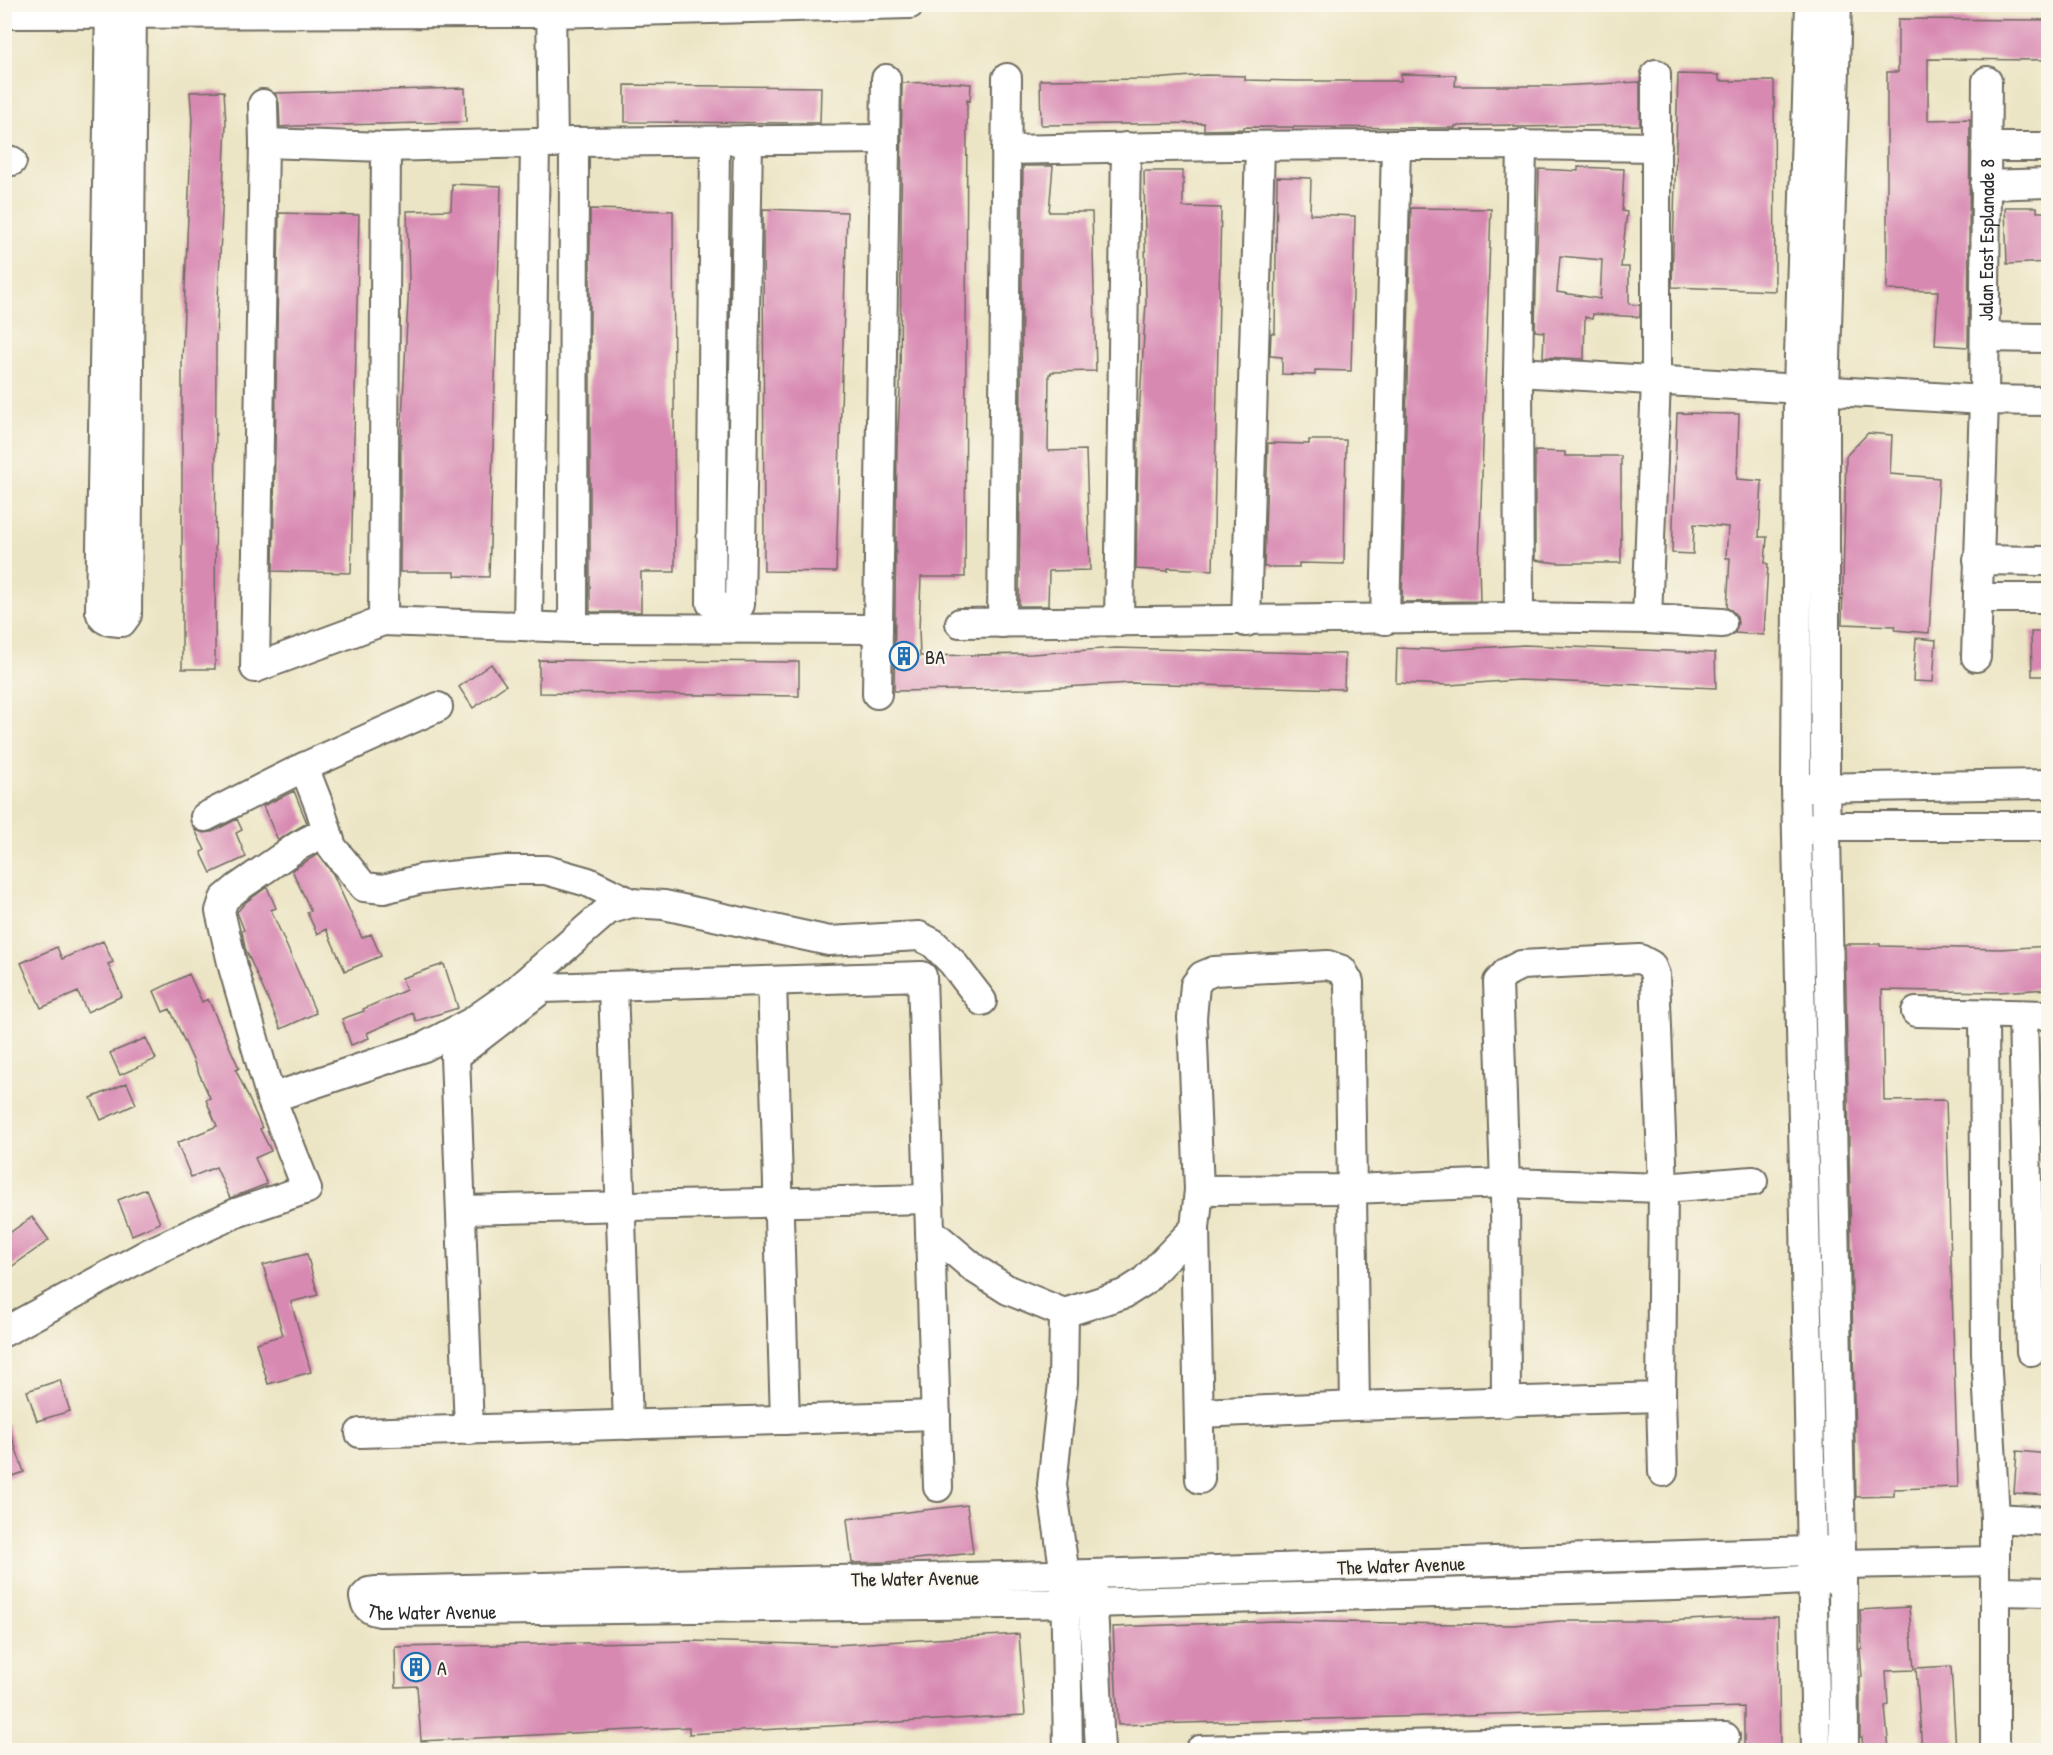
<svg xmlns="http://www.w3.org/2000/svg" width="2053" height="1755" font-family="'Patrick Hand',sans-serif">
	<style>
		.building { fill: #d889b2; fill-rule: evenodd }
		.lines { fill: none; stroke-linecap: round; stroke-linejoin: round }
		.minor-casing { stroke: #6f6c61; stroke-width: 32 }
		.minor { stroke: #fff; stroke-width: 28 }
		.labels { text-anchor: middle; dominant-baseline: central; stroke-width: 4.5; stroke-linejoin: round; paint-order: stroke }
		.street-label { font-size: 20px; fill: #2b2b2b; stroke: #fbf7ec }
		.poi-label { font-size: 20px; fill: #2b2b2b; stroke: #fbf7ec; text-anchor: start }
	</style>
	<rect width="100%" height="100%" fill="#fbf7ec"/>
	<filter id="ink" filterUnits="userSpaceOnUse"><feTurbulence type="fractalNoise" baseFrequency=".0167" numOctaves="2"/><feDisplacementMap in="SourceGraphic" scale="12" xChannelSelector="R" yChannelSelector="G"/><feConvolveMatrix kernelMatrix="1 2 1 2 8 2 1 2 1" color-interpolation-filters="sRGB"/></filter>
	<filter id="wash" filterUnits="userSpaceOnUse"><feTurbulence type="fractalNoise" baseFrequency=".008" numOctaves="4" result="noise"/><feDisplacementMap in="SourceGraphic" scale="24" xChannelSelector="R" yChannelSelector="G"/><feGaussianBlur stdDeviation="1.35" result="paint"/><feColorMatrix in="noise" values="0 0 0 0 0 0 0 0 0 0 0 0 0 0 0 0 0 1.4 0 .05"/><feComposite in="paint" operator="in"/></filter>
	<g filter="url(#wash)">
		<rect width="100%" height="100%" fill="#ece5c5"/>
		<g id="blocks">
			<!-- building -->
			<path class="building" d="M1898 19 2049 20V60L1928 59V120L1970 119 1968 347 1935 345 1938 291 1887 290V72H1898Z
				M1401 74 1456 75 1455 86H1556L1640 82V125L1514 127V125L1455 126V128L1244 127V129L1204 130V123L1041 125 1040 80 1153 79 1205 75 1245 76V80L1295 81H1401Z
				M1678 74 1719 75V81H1774L1775 291 1672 287Z
				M944 82 971 84 970 101 967 100 965 577H921L919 630 920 656 1032 654 1116 648 1345 654 1344 689 1131 683 1030 689 894 691 897 446 900 392 902 83Z
				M625 85 821 87 820 123 625 122Z
				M465 88 466 122 297 126 280 127 279 103 275 93Z
				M224 91 226 124 216 342 215 669H182V360L192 120 190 92Z
				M1023 166H1053L1049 212H1092L1096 371 1051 372V374H1049L1048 451 1086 450 1090 570 1049 571 1048 606H1019Z
				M1578 167 1624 169 1622 211 1627 212 1621 267H1629V304L1640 305V317L1593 314 1592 319 1585 317 1584 359 1543 357 1544 332 1535 331 1539 169 1578 171ZM1560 256 1602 260 1600 299 1557 292Z
				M1144 171H1183V207L1221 208 1213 570 1168 568V571L1136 569 1138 433 1146 302Z
				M1277 177 1311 178 1310 214 1355 216 1351 371 1315 370V375L1282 374V357L1270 356 1271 333H1275Z
				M452 184 501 186 489 577 455 576V572H400L401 439 409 281 407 211 451 210Z
				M2005 207H2037V212H2049V262L2007 264Z
				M1411 208 1491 209 1479 563 1480 601 1402 602Z
				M590 209 673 211 675 572H641V612H590Z
				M763 209 847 212 836 572 764 571Z
				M279 213 359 215 351 573 273 571Z
				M1677 413 1739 414 1737 479 1762 481 1759 537H1767L1765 563 1768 564 1764 635 1735 633 1738 624 1737 616 1731 610 1727 608 1730 558H1726L1728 527 1694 524 1693 554 1672 553Z
				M1868 433 1892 435 1890 474 1939 478 1929 633 1895 630 1896 626 1842 624 1846 456Z
				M1309 440H1346L1344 564 1299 563V567H1264L1268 443 1309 444Z
				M1535 451 1565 452V456H1621V563H1558L1535 560Z
				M2031 632H2049V676H2032Z
				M1916 638 1936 640 1933 682 1913 681Z
				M1524 645 1715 653 1716 688 1519 680 1449 685 1396 683 1397 648 1444 650Z
				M539 660 799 662V696L539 693Z
				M491 664 506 685 473 708 459 687Z
				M294 791 307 823 278 840 263 806Z
				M237 819 242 830 236 833 246 857 211 873 201 852 205 850 195 830 204 833 212 832Z
				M318 854 333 874 362 938 371 934 381 956 345 971 326 929 317 934 307 912 311 911 292 870Z
				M267 887 276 908 271 910 316 1013 281 1029 245 948 242 931 244 930 237 912 246 902Z
				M103 941 113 962 108 964 122 996 87 1012 78 992 41 1008 21 963 57 947 62 959Z
				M1845 944H1880V946L2000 949 2049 946V989L1999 992 1882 990 1884 1101 1946 1100 1958 1487 1894 1489V1496L1856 1497Z
				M444 964 458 1008 416 1021 413 1013 367 1033 369 1038 351 1045 342 1019 364 1011 363 1009 406 990 402 978Z
				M189 974 202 1002 208 999 239 1068 236 1070 262 1128 260 1129 271 1151 255 1158 267 1184 230 1198 216 1167 191 1177 177 1143 217 1126 206 1100 210 1098 170 1009 163 1012 154 991Z
				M146 1038 156 1059 120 1075 110 1053Z
				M127 1083 136 1104 101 1120 91 1098Z
				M146 1189 160 1223 132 1235 118 1200Z
				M32 1217 49 1240 4 1272V1237Z
				M307 1254 318 1295 291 1302 311 1372 268 1384 256 1343 283 1335 263 1265Z
				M60 1380 70 1411 37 1421 27 1391Z
				M7 1423 24 1472 4 1479V1424Z
				M2017 1451 2049 1454V1495L2014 1493Z
				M967 1505 973 1553 888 1562 852 1563 847 1519Z
				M1909 1607 1914 1670 1886 1671 1888 1705 1885 1706 1889 1750H1863L1862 1737H1860V1677H1862L1860 1649H1862L1860 1610Z
				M1743 1617H1778L1780 1750H1744V1707L1118 1725 1113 1627 1275 1621 1514 1625 1560 1621H1668Z
				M1019 1634 1025 1715 689 1734V1727L421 1741 417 1686 396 1687 395 1647 691 1641 835 1645Z
				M1951 1666 1956 1750H1922L1916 1668Z"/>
		</g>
	</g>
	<g filter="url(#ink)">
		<use href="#blocks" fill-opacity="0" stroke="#6f6c61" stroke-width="1.5"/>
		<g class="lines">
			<!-- minor casing -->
			<g class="minor-casing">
				<g id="minor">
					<path d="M110 4 100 611C103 623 111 621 122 622L127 615 132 4"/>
					<path d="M551 4 553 143"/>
					<path d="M1810 4 1798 388 1796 788 1816 1750"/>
					<path d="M1837 4 1825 391V787L1841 1550 1843 1578 1844 1750"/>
					<path d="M4 14 551 13 910 4"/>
					<path d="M263 104 264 143 255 668 383 621 573 628 878 629"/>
					<path d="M715 142 711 603C722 609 728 609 740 605L748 140"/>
					<path d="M264 143 386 147 574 142 885 139"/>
					<path d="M1986 147H2048"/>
					<path d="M1006 150C1223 145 1440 143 1657 147"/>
					<path d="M4 161H12"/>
					<path d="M1985 185 2048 183"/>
					<path d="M1985 337 2048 338"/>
					<path d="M1518 372 1984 400 2048 401"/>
					<path d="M1978 560 2048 561"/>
					<path d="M1978 598H2048"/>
					<path d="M1519 617 1518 372 1522 144"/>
					<path d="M1647 619 1656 380V74"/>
					<path d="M1385 620 1396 145"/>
					<path d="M383 621 386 147"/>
					<path d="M1119 622 1126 147"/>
					<path d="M1246 622 1260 147"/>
					<path d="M960 623 1519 617 1647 619 1722 623"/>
					<path d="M1002 623 1007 78"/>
					<path d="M528 626 535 143"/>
					<path d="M573 628 574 142"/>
					<path id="s1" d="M1976 657 1984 400 1987 81"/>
					<path d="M877 694 886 79"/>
					<path d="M304 767 320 808 332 847 364 887 384 889 421 879 506 870H546L588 882 631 903"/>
					<path d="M1808 788 2048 784"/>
					<path d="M205 817 304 767 438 707"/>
					<path d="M1808 828 1826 826H2048"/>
					<path d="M772 981 785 1420"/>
					<path d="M613 986 628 1425"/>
					<path d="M1916 1012 2048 1015"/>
					<path d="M1984 1014 1986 1354 1995 1518V1750"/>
					<path d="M2023 1015 2031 1351"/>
					<path d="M271 1098 424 1047 470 1023 513 993 608 910 631 903 664 905 829 941 919 936 933 943 952 962 982 1001"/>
					<path d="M1199 1190 1351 1189 1505 1183 1663 1188 1753 1181"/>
					<path d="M461 1210 929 1199"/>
					<path d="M930 1231 975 1269 1008 1290 1064 1313 1124 1294 1143 1282 1195 1228"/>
					<path d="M1064 1313 1063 1383 1052 1485 1065 1575 1068 1750"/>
					<path d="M4 1332 149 1253 236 1213 307 1189 271 1098 233 967 220 911 224 899 236 889 298 846 327 831"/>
					<path d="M1506 1403 1505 1183 1498 982 1507 972 1521 965 1640 959 1651 965 1655 975 1663 1188 1661 1397 1663 1472"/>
					<path d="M1200 1413 1355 1406 1661 1397"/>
					<path d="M469 1430 455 1056 543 988 922 976 938 1487"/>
					<path d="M360 1433 936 1415"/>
					<path d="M1200 1479 1195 1228 1199 1190 1192 1018 1195 985 1202 976 1214 971 1328 965 1342 970 1349 982 1355 1406"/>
					<path d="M1995 1518 2048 1521"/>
					<path id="s2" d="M1841 1550 1091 1574 377 1591 369 1592 364 1597C366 1608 369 1610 380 1612L1092 1603 1709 1585 1843 1578"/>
					<path d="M1842 1564 1995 1561"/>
					<path d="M1092 1585 1100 1750"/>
					<path d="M1995 1591 2048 1592"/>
					<path d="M1200 1750 1725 1737"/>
				</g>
			</g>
			<!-- minor -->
			<use href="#minor" class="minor"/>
		</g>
	</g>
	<!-- icons -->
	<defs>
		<g id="building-ring" transform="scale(1.5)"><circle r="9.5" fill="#fbf7ec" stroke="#1f6fb2" stroke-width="1.5"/><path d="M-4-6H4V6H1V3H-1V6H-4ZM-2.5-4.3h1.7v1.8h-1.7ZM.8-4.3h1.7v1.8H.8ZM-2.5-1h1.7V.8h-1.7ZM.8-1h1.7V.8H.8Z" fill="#1f6fb2"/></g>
	</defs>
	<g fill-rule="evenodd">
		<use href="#building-ring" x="904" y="656"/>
		<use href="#building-ring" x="416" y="1667"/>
	</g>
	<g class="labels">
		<!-- street labels -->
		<g class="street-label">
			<text stroke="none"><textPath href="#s1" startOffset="417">Jalan East Esplanade 8</textPath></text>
			<text transform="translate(1401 1565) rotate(-2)">The Water Avenue</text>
			<text transform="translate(915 1578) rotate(-1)">The Water Avenue</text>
			<text stroke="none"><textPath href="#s2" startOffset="1556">The Water Avenue</textPath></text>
		</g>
		<!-- poi labels -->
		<g class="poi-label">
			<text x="925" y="656">BA</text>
			<text x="437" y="1667">A</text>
		</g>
	</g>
	<!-- margin -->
	<rect width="2053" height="1755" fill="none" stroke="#fbf7ec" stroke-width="24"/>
</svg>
